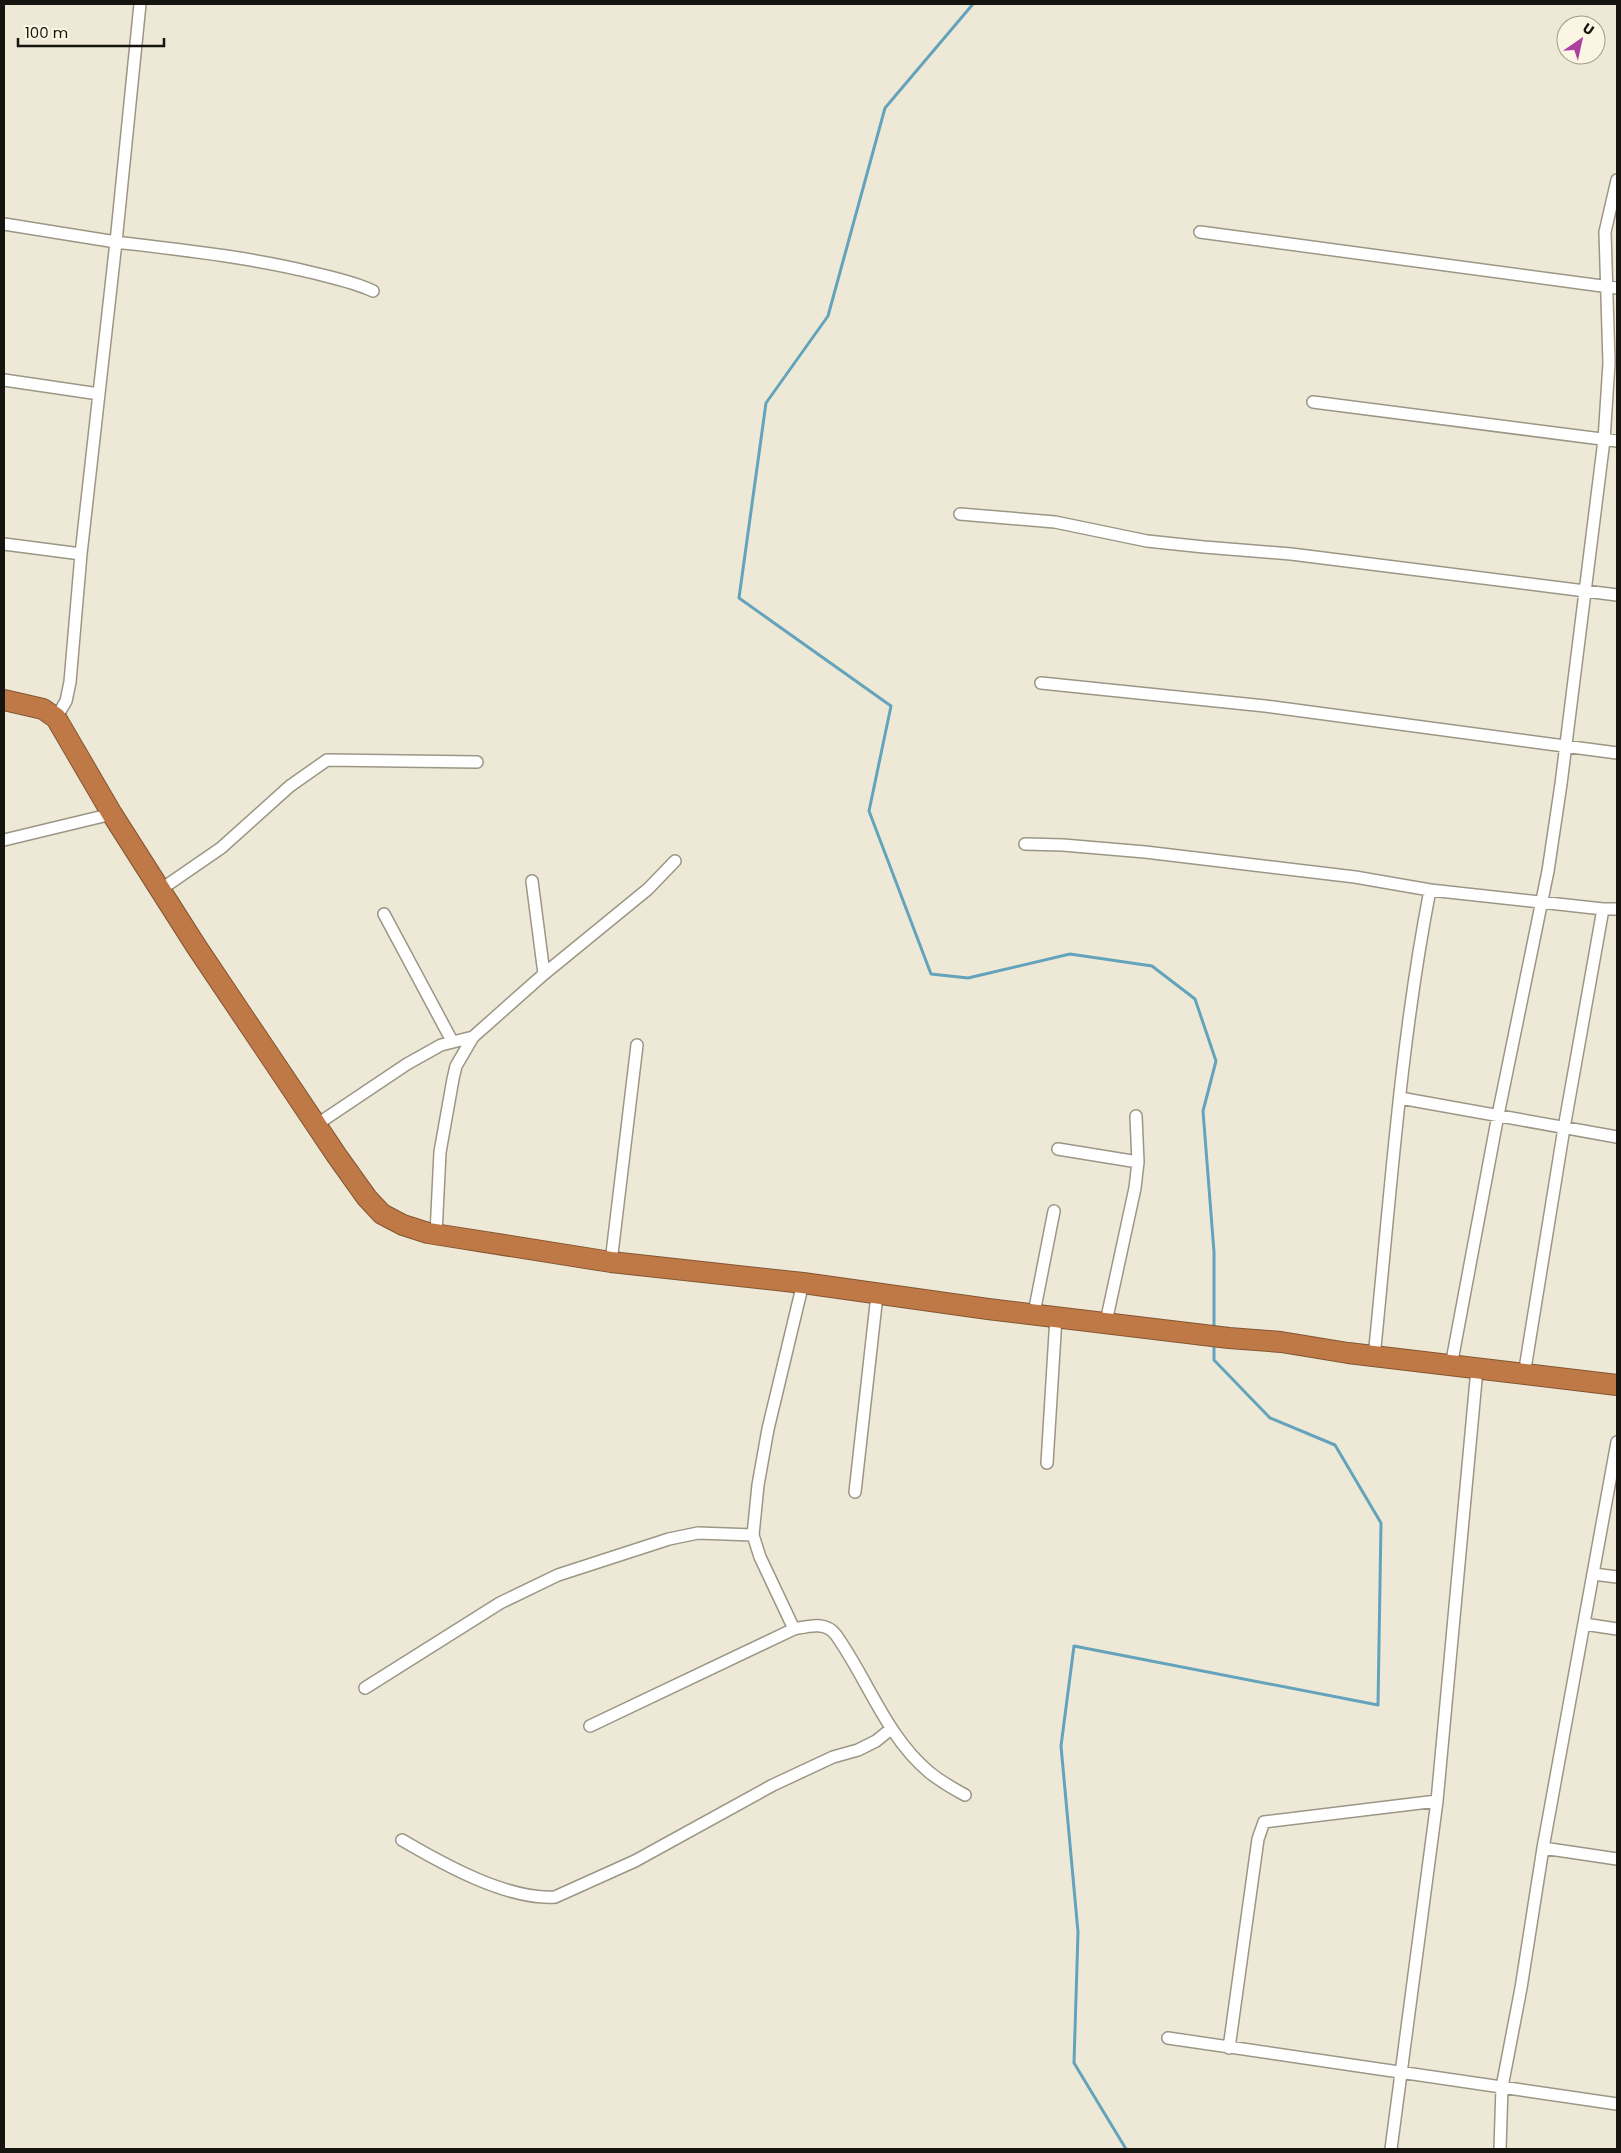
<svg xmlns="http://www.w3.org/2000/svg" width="1621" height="2153" font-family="Poppins,sans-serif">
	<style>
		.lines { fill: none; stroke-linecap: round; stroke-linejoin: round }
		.stream { stroke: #63a3bb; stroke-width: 3 }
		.street-casing { stroke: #9b9685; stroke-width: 14 }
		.highway-casing { stroke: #835632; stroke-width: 22 }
		.street { stroke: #fff; stroke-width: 11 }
		.highway { stroke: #be7946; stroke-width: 20 }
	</style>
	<rect width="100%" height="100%" fill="#eee9d7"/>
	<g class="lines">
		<!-- stream -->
		<path class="stream" d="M973 4 885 108 828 316 766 403 739 598 891 706 869 811 931 974 968 978 1070 954 1152 966 1195 999 1216 1061 1203 1111 1214 1252V1328
			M1126 2149 1074 2063 1078 1932 1061 1746 1074 1646 1378 1705 1381 1523 1335 1445 1270 1418 1214 1360V1344"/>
		<!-- street casing -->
		<g class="street-casing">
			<path id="street" d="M140 4 116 242C183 250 249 257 314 273 334 278 354 282 373 291
				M4 224 116 242 81 554 70 682 66 701 56 718
				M1200 232 1617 288
				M4 380 99 394
				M1313 402 1617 441
				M960 514 1055 522 1147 541 1204 547 1291 554 1617 595
				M4 544 81 554
				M1041 683 1265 706 1617 753
				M4 840 112 814
				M1025 844 1063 845 1145 852 1355 877 1430 890 1603 909H1617
				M532 881 544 974
				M160 890 221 848 290 786 327 760 477 762
				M384 914 452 1041
				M1400 1098 1617 1137
				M316 1125 407 1064 441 1045 473 1037 544 974 648 889 675 861
				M1058 1149 1138 1162
				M436 1234 440 1152 453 1079 456 1066 473 1037
				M611 1262 637 1045
				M1034 1313 1054 1211
				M1106 1322 1135 1188 1138 1162 1136 1116
				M1374 1357C1390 1201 1400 1044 1430 890
				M1451 1366 1498 1115 1548 871 1561 784 1604 440 1609 363 1605 232 1617 180
				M1524 1375 1564 1128 1603 909
				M1047 1463 1056 1317
				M855 1492 877 1295
				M1593 1574 1617 1577
				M1584 1624 1617 1629
				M794 1629 760 1557 753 1535 758 1485 768 1429 803 1283
				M365 1688 500 1603 558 1575 669 1539 698 1533 753 1535
				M590 1726 794 1629C809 1626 826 1621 836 1635 868 1680 886 1736 929 1772 940 1781 952 1788 965 1795
				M402 1840C443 1864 507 1900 555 1897L635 1861 773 1785 833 1757 858 1750 876 1741 891 1729
				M1543 1848 1617 1859
				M1168 2038 1617 2104
				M1229 2048 1258 1839 1264 1822 1437 1801
				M1391 2149 1437 1801 1477 1369
				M1500 2149 1502 2087 1521 1988 1543 1848 1617 1442"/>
		</g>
		<!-- highway casing -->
		<g class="highway-casing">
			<path id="highway" d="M4 700 43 709 56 718 112 814 196 946 337 1156 367 1198 382 1214 403 1225 428 1233 611 1262 803 1283 988 1309 1229 1338 1281 1342 1348 1353 1617 1385"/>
		</g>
		<!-- street -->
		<use href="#street" class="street"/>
		<!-- highway -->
		<use href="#highway" class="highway"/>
	</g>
	<!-- border -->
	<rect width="1621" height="2153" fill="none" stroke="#16140e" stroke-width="10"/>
	<!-- north arrow -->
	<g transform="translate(1581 40) rotate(34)"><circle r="24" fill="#fbf6e4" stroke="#9f9c8e"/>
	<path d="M0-4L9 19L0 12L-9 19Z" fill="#ab40a0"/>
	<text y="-8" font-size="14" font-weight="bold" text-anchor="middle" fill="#16140e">U</text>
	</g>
	<!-- scale -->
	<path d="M18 38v8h146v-8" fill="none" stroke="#16140e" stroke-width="2.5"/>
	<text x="25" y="38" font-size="15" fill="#16140e" stroke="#fbf6e4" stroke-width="4" paint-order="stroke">100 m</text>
</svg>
